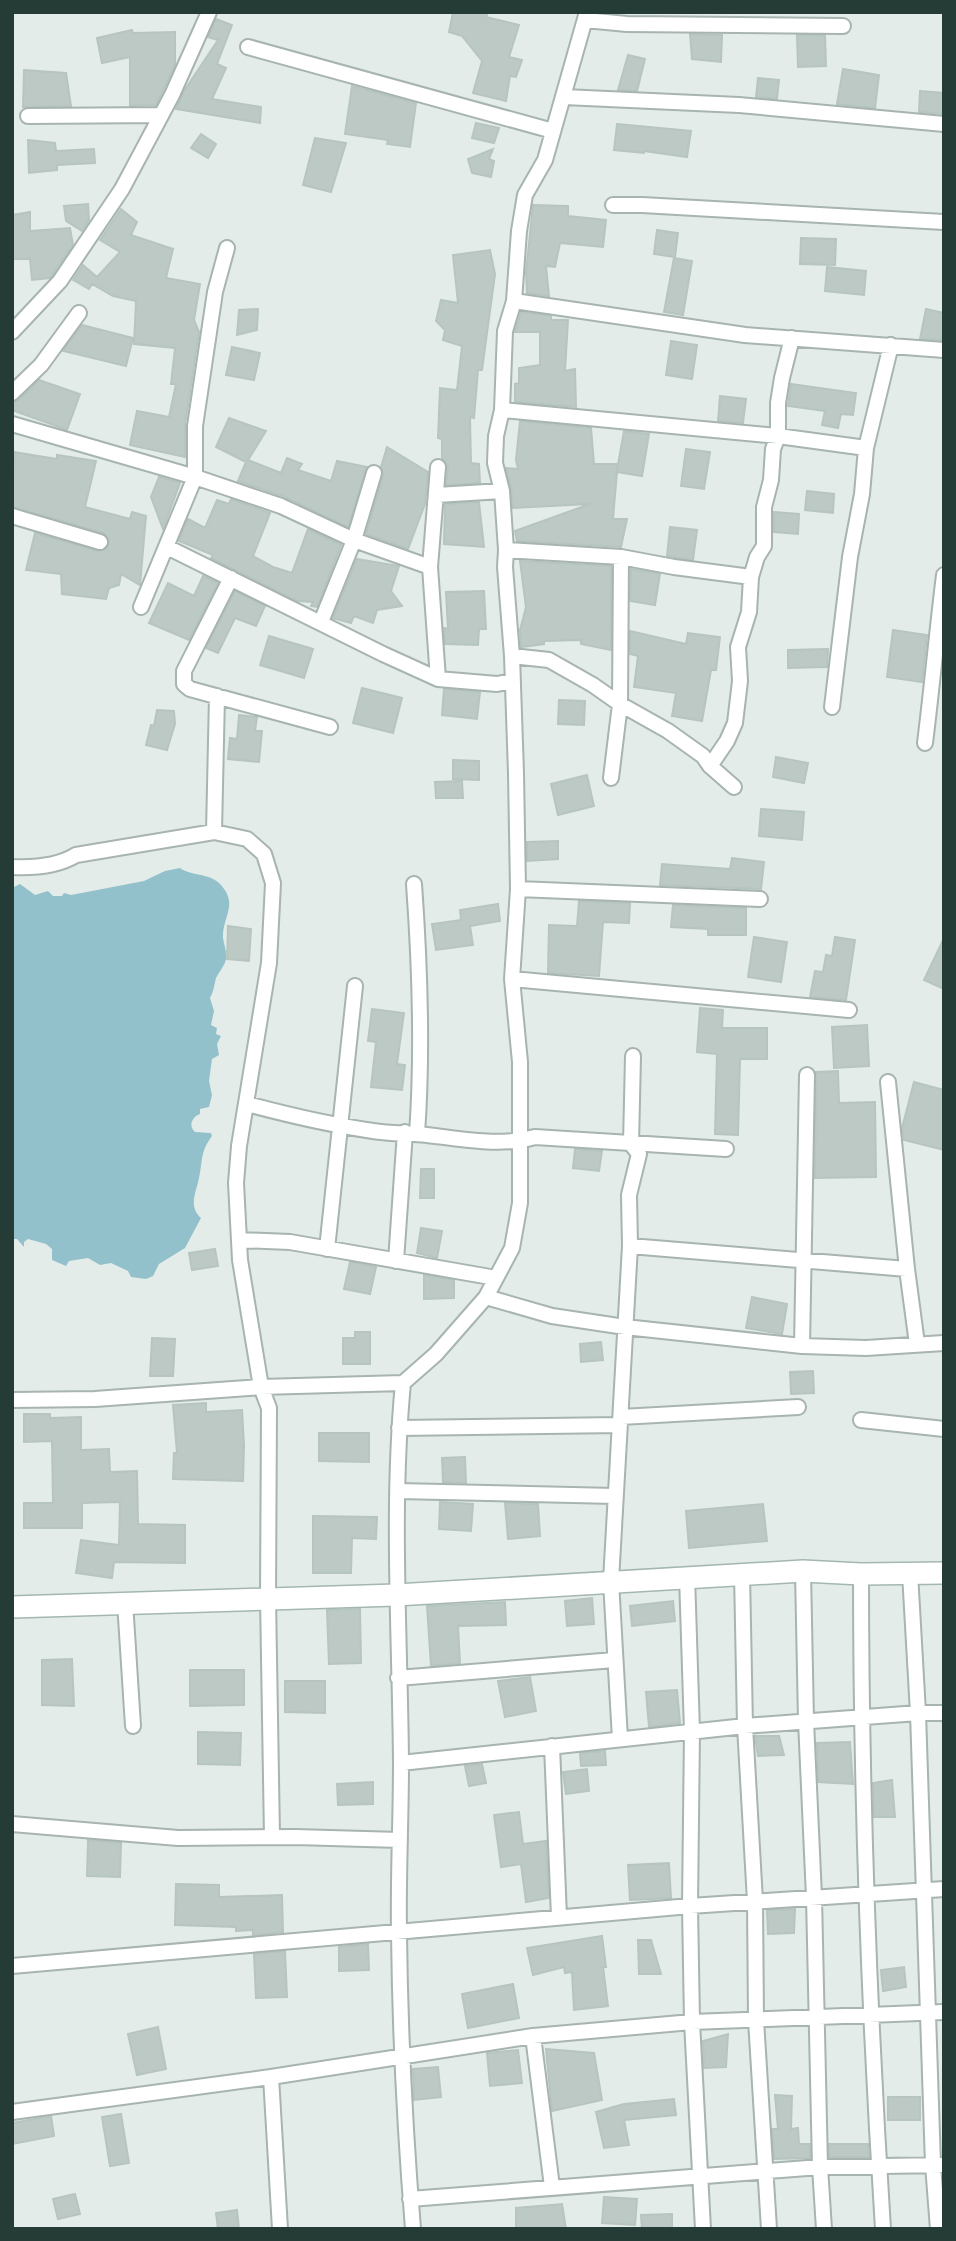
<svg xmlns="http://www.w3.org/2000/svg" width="956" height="2241" font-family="'Open Sans',sans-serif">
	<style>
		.water { fill: #92c1cb }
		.building { fill: #bcc9c5; stroke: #b7c5bf; stroke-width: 2 }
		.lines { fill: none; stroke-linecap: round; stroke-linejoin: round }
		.street-casing { stroke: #a7b4b0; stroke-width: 18 }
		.secondary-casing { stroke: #a3b7b0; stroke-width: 24 }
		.street { stroke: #fff; stroke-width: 14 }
		.secondary { stroke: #fff; stroke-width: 21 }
	</style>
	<rect width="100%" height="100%" fill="#e4ece9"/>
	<!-- water -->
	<path class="water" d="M180 868C191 876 208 873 219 883 240 904 222 916 223 938 224 945 227 952 226 959 225 965 219 972 216 978 214 986 214 990 210 998L214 1011 211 1025 217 1028 216 1034 221 1036 217 1044 219 1055 212 1059 209 1081 212 1095 209 1107 200 1109V1114C192 1117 188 1126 195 1132L211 1133 212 1136C200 1152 203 1160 199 1178 196 1193 188 1206 201 1218L185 1248 159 1264 153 1276 146 1279 131 1277 128 1271 111 1263 100 1265 88 1258 69 1261 66 1266 52 1260V1249L46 1244 28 1239 24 1242V1247L17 1239H12V888L20 884 35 895 48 891 53 896H62L64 893 71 895 144 881 165 871Z"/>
	<!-- building -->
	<path class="building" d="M453 12H488L486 17 519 25 509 57 522 60 516 77 510 76 506 101 473 93 482 61 462 36 449 32Z
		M216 19 232 25 217 64 226 68 212 99 261 107 260 123 176 109 184 91 218 40 208 37Z
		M132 30 133 33 175 32V65L156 105 130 106V57L102 63 97 38Z
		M690 34 722 35 721 62 692 59Z
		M797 35H825L826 66 798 67Z
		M628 55 645 59 637 91 618 90Z
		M843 69 879 75 875 108 837 104Z
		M24 70 66 73 71 106 23 107Z
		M758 78 779 80 777 99 756 97Z
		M352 86 416 103 410 147 387 144 388 140 345 134Z
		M920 91 944 93V114L919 112Z
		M476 123 499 128 494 143 472 138Z
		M617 124 691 131 687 157 644 151V153L614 150Z
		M201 134 216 144 208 158 191 148Z
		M315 138 346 143 331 192 303 185Z
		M28 140 55 143 56 151 94 149 95 163 57 165V170L29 173Z
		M493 149 489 159 494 161 491 177 472 173 468 159Z
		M88 204 89 220 82 231 66 221 64 206Z
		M533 205 568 206V216L606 220 603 247 560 243 555 267 546 266 549 296 527 293 526 272Z
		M121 209 137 222 131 235 173 249 166 278 200 284 194 320 199 332 185 425V457L130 445 137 411 169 417 176 384H171L175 348 134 344 136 301 113 296 92 284 89 289 73 280 83 265 97 277 120 252 100 240Z
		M30 212V231L70 228 73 245 50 278 32 280 30 259H12V215Z
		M657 230 678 233 675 257 654 254Z
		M801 238 836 239 835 265 800 264Z
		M490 250 495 274 482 370H478L474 418 470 417 471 463 479 464 480 483 446 485 448 467 442 459V439L438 438 440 388 457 390 462 346 443 340 445 330 436 321 441 300 458 303 453 255Z
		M674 258 692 261 683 315 664 312Z
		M827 267 866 271 864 295 825 291Z
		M258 309 257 330 237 335 239 310Z
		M926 309 944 313V340L920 339Z
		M521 312 551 316V320H568L565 371 575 369 576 407 515 402V384L519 383V368L540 365V332H515Z
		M82 325 133 338 126 366 63 351Z
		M671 341 697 345 692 379 666 375Z
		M232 347 260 353 254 380 226 375Z
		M39 380 80 394 67 430 12 410V402L19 400Z
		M791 384 856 393 853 415 841 414 838 428 822 425 825 411 788 406Z
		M720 396 746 399 743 423 718 421Z
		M229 418 266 431 248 460 281 473 287 458 302 464 298 470 331 481 337 461 367 467 348 527 285 497 238 481 246 462 216 447Z
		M520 421 591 428 594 464H617V470L624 431 649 434 642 476 617 472 613 519H627L621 547 517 541 515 531 590 504 513 508 511 489 506 468 518 469 516 460Z
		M387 447 428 472 425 504 408 549 366 534 383 476 381 467Z
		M686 449 710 452 704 489 681 486Z
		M14 452 57 459V455L96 461 85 507 130 519 132 512 146 516 140 585 121 574 119 585 109 588 106 599 62 594 61 574 26 570 35 533 98 551 107 548 109 540 103 533 12 507Z
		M159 477 180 483 163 529 151 497Z
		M807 491 834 494 833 513 805 510Z
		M231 499 270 513 253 556 273 567 292 573 308 529 341 545 317 607 311 606 313 602 297 601 211 558 213 555 179 541 188 519 205 528 217 500 229 504Z
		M479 502 484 547 444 544 445 504Z
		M774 512 799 514 798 534 774 532Z
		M670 527 697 530 693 560 667 556Z
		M357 559 399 566 391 591 402 606 377 610 373 623 354 616 351 623 333 618Z
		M520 561 611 566V650L581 644V640L544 641V644L521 647 520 630 526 607Z
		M631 569 660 574 655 605 630 601Z
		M203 576 218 583 189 640 149 623 168 583 194 596Z
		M235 591 265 606 256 626 235 618 218 653 206 648Z
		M484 591 486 629H479L478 645 445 644 444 628 448 629 446 592Z
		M893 630 927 635 922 682 887 677Z
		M630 631 686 644 688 633 720 637 716 670H711L702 721 672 716 676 693 634 687 638 656 630 654Z
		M269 636 313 649 304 678 260 665Z
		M828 649 827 667 788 668V650Z
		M362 688 402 698 393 733 353 723Z
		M444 689 480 692 477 719 442 715Z
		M559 700 585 701 584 725 558 724Z
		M157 710 174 711 175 724 167 750 146 745 151 725 154 726Z
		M239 715 257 717 255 731H262L259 762 228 759 230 738 237 739Z
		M776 757 808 763 804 783 773 777Z
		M453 760 479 761V780L453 779Z
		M587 775 594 806 558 815 551 784Z
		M462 781 463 798H436L435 782Z
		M761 809 804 812 802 840 759 836Z
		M558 841V859L527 861V842Z
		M732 858 764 862 761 889 660 885 662 864 730 869Z
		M579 901 630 903 629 923 603 922 599 976 548 973 549 925 577 926Z
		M498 904 500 921 470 926 473 945 436 950 432 924 461 920 460 910Z
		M673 905 746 908V935H708V929L671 927Z
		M228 926 251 929 249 961 227 959Z
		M754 937 787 942 781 982 748 977Z
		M835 937 855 940 846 1000 810 997 815 971 823 972 826 955 832 956Z
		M944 938V989L924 980Z
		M700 1008 723 1010 722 1028H767V1059H740L738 1135 715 1134 717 1054 697 1052Z
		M372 1009 404 1013 397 1064 405 1065 402 1090 371 1087 376 1042 368 1041Z
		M867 1025 869 1066 834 1068 832 1027Z
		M838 1071 839 1103 875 1102 876 1177 815 1178 816 1072Z
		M914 1082 944 1090V1150L904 1140 902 1128Z
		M575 1149 602 1151 599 1171 573 1168Z
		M421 1169H434V1198H420Z
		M421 1228 442 1231 437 1258 417 1253Z
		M215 1249 218 1266 192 1270 189 1253Z
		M350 1262 376 1267 370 1294 344 1289Z
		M424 1275 454 1280V1298L424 1299Z
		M752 1297 787 1304 782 1334 746 1328Z
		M355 1332H370V1364H343V1338H355Z
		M152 1338 175 1339 173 1376H150Z
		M601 1342 603 1360 581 1362 580 1344Z
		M813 1371 814 1393 791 1394 790 1372Z
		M206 1403V1412L242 1410 244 1445 243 1481 173 1479 174 1453H177L173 1405Z
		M24 1414H50V1418L81 1417V1450L109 1449 110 1472 137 1471 138 1524 185 1525V1563L114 1562 112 1578 76 1573 81 1540 119 1545 120 1502 82 1503V1528H24V1503H53L52 1441 24 1442Z
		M319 1433H369V1462L319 1461Z
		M465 1457 466 1483 443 1482 442 1458Z
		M440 1502 473 1504 471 1531 439 1529Z
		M505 1503 538 1504 540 1536 508 1539Z
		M763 1504 767 1541 689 1548 686 1511Z
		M313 1516 377 1517 376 1539 352 1538 351 1573H313Z
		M592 1598 594 1624 567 1626 565 1601Z
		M673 1601 675 1621 632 1626 630 1606Z
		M505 1602 506 1625 458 1626 460 1663 431 1666 427 1606Z
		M360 1609 361 1663 329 1664 327 1610Z
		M72 1659 74 1706 42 1705V1660Z
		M190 1670H244V1705L190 1706Z
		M530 1677 536 1711 505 1717 498 1681Z
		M285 1681H325V1713L285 1712Z
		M677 1690 680 1723 649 1727 646 1692Z
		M198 1732 241 1733 240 1765 198 1764Z
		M755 1736H779L784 1755 758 1756Z
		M850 1742 853 1784 818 1782 817 1743Z
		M605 1751 606 1765 581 1766 580 1753Z
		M482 1764 486 1783 469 1786 465 1766Z
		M587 1769 589 1791 566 1794 563 1772Z
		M892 1780 895 1817H874L873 1783Z
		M373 1782V1804L338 1805 337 1784Z
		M519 1812 523 1844 546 1841 549 1898 526 1902 521 1864 501 1867 494 1815Z
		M88 1840 121 1843 120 1877 87 1876Z
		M669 1863 671 1898 630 1900 628 1865Z
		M176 1884 219 1885V1897L282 1895 283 1932 253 1935V1930L236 1931V1927L175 1925Z
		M795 1909 794 1933 768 1934 767 1910Z
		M602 1936 606 1967H603L608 2006 574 2010 572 1972 565 1973 564 1967 533 1975 527 1948Z
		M638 1940H651L661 1974H639Z
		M368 1944 369 1970 339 1971V1947Z
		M285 1951 287 1997 256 1998 254 1954Z
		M904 1967 906 1987 883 1991 881 1970Z
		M513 1984 519 2018 468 2028 462 1994Z
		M158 2027 166 2069 137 2075 128 2034Z
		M728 2034 726 2067 704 2068 703 2041Z
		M546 2049 594 2053 602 2100 552 2111Z
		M518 2050 522 2083 490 2086 487 2053Z
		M438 2067 441 2097 414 2100 413 2069Z
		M775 2095 792 2096 791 2129 798 2128 799 2144H810V2158L774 2159 772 2129H778Z
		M888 2097H920V2120H888Z
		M674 2099 676 2115 624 2120 629 2145 604 2148 596 2112 624 2104Z
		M121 2114 129 2163 110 2166 102 2117Z
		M51 2116 54 2136 12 2144V2123Z
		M829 2144H868L869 2157H829Z
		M75 2194 80 2214 58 2219 53 2199Z
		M604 2197 637 2199 635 2225 602 2223Z
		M562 2204 566 2229H516V2208Z
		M237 2210 239 2229H218L216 2213Z
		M672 2214V2229H642L641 2215Z"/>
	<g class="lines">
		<!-- street casing -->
		<g class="street-casing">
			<path id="street" d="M585 20 627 24 843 26
				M248 47 553 131
				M564 97 739 105 944 124
				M28 116 161 115
				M613 205H642L944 222
				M514 301 745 335 944 350
				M12 332 60 281 122 189 172 95 209 12
				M12 393 41 365 79 313
				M502 410 778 436 866 448
				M12 424 195 477 281 506 354 540 430 567
				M437 495 502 491
				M12 516 100 542
				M167 547 383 654 438 679 497 684 512 681
				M506 550 621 557 674 567 751 577
				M231 578 184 671V684L190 689 330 727
				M141 607 195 477V426L215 292 227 248
				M321 622 354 540 374 473
				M512 656 549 660 593 685 620 704 668 731 703 756 710 766 734 787
				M438 679 430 567 438 467
				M832 707 850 557 862 494 866 448 891 345
				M925 743C932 687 937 631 944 575
				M710 766 727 741 735 723 740 681 738 647 749 612 751 577 757 557 764 546V507L771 480 773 449 778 436V403L782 378 792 338
				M611 778 620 704 621 557
				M214 832 217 696
				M12 867C34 868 58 866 76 855L214 832 247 839 264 854 268 867 273 883 269 963 239 1146 236 1183 240 1260 261 1387 269 1408 268 1598 272 1837
				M414 884C420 967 423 1050 417 1134
				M518 889 760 899
				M512 979 849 1010
				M888 1082 907 1269 917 1344
				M247 1104C288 1115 331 1125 373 1131 391 1134 410 1133 427 1135 463 1139 500 1147 535 1137L726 1149
				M240 1240 290 1242 496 1278
				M630 1246 907 1269
				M327 1249 355 986
				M396 1261 405 1132
				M486 1297 552 1316 625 1327 802 1346 866 1348 944 1343
				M802 1346 807 1075
				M12 1400 95 1399 261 1387 403 1383
				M621 1417 798 1407
				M861 1420 944 1429
				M399 1428 620 1425
				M398 1491 615 1496
				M803 1571 806 1721 814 1897 820 2167 824 2229
				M742 1573 745 1726 755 1901 756 2020 769 2229
				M910 1573 918 1713 933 2165 938 2229
				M861 1574C861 1792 869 2011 883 2229
				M687 1576 692 1731 690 1906 692 2022 703 2229
				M125 1602 133 1726
				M398 1678 614 1660
				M620 1739 611 1581 630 1246 629 1195 639 1154 631 1144 633 1056
				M552 1746 559 1917
				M401 1763 745 1726 918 1713H944
				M12 1824 178 1838 295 1837 400 1840
				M12 1966 690 1906 944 1889
				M533 2036 552 2187
				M271 2077 280 2229
				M12 2112 271 2077 533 2036 692 2022 944 2012
				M410 2199 820 2167 944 2165
				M413 2229C405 2130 400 2031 399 1933 398 1876 401 1820 401 1763 400 1636 391 1509 403 1383L436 1354 486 1297 512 1248 520 1203V1062L512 979 518 889 516 773 512 656 505 567 506 550 502 491 495 463 496 436 502 410 505 331 514 301 519 231 525 195 545 160 587 12"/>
		</g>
		<!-- secondary casing -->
		<g class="secondary-casing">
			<path id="secondary" d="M12 1607 396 1595 803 1571 861 1574 944 1573"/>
		</g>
		<!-- street -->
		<use href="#street" class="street"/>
		<!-- secondary -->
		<use href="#secondary" class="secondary"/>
	</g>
	<!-- border -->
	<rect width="956" height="2241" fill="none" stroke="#253c36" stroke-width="28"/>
</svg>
